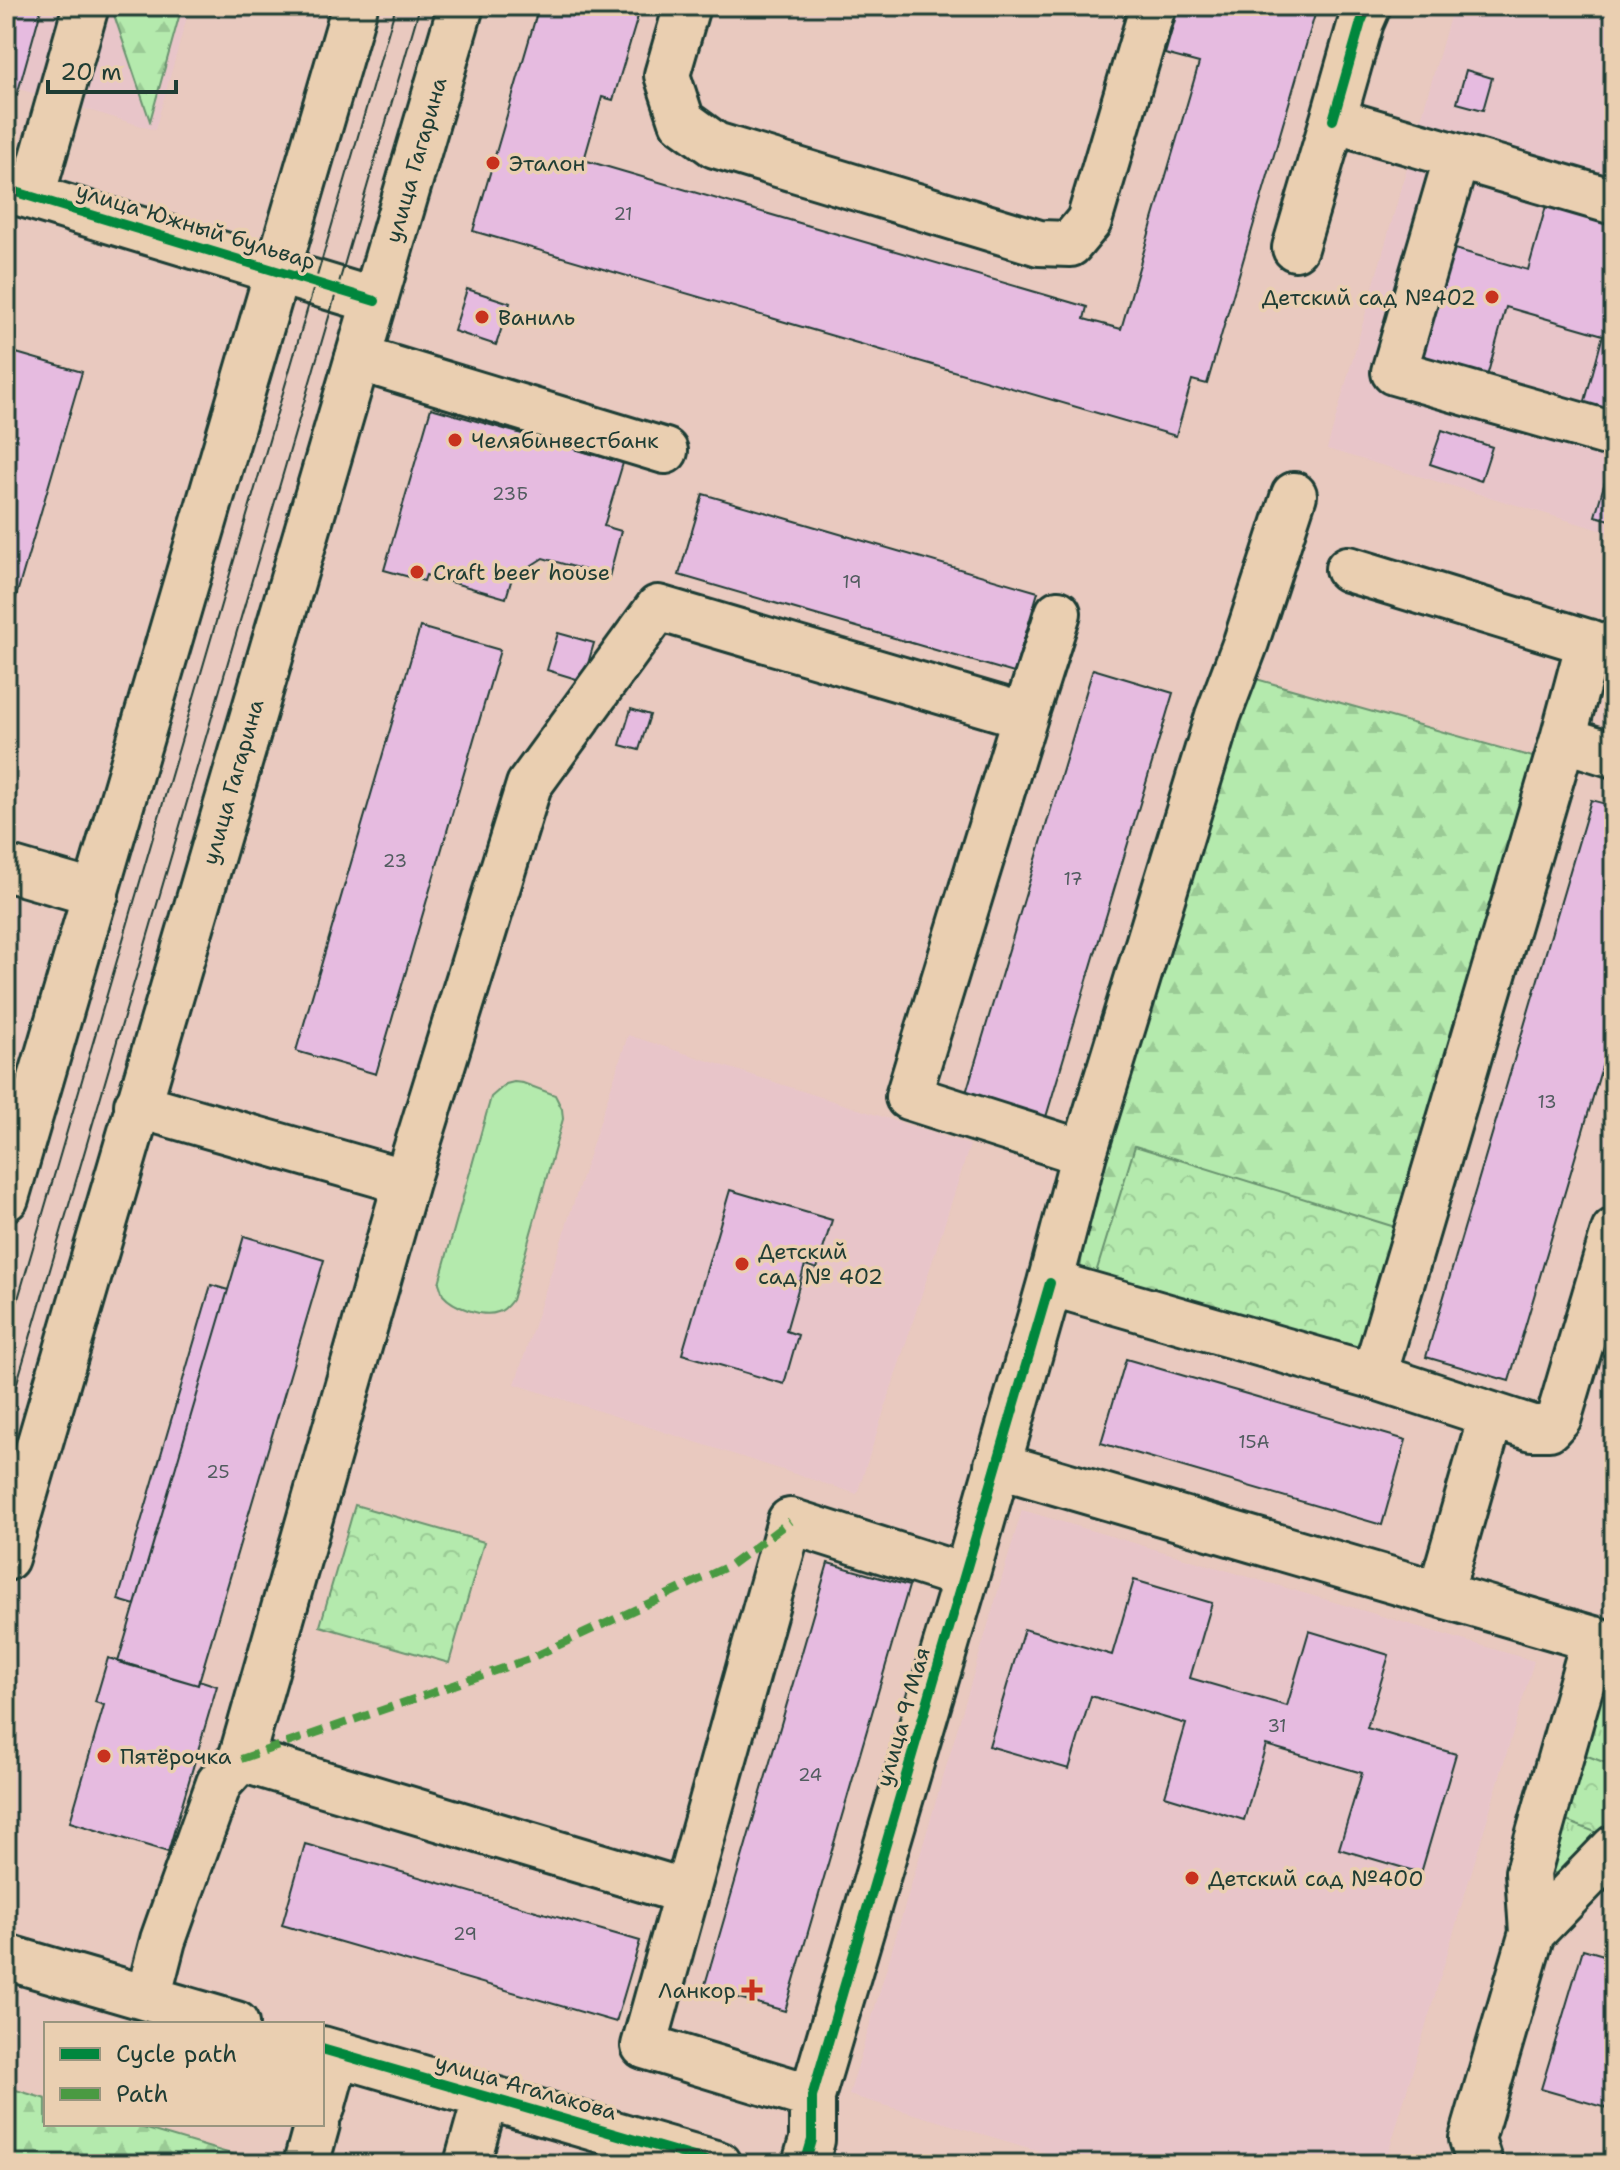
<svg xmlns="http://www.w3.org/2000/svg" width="1620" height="2170" font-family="'Shantell Sans',sans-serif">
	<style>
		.built { fill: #e8c5c9 }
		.grass { fill: url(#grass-tufts); stroke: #6a9470; stroke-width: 2 }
		.forest { fill: url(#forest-firs); stroke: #6a9470; stroke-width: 2 }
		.park { fill: url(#park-crowns); stroke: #6a9470; stroke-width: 2 }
		.pitch { fill: #b4eaad; stroke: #6a9470; stroke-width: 2 }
		.building { fill: #e6bbe0; stroke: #1f3d34; stroke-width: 2 }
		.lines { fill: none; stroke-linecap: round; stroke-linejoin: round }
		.minor-casing { stroke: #1f3d34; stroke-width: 50 }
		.major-casing { stroke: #1f3d34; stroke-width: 50 }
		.minor { stroke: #eacfb1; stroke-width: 44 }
		.major { stroke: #eacfb1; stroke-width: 44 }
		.tram { stroke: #1f3d34; stroke-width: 2 }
		.quiet { stroke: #4a9a42; stroke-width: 8; stroke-dasharray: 16 8; stroke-linecap: butt }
		.cycleway-casing { stroke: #eacfb1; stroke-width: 15 }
		.cycleway { stroke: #00873e; stroke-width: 10 }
		.poi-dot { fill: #c8321e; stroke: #eacfb1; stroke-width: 3 }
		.labels { text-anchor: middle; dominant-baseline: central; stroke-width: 7; stroke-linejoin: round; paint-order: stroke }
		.number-label { font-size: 18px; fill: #515c5f }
		.street-label { font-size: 22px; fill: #1f3d34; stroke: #eacfb1 }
		.poi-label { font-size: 22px; fill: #1f3d34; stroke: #eacfb1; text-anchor: start }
	</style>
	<defs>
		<pattern id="grass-tufts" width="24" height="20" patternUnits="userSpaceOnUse" patternTransform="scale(2)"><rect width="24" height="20" fill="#b4eaad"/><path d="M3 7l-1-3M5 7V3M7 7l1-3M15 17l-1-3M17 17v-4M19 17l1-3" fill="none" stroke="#9aca95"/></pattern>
		<pattern id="forest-firs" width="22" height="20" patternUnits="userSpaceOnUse" patternTransform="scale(2)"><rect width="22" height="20" fill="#b4eaad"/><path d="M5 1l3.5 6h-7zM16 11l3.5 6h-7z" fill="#9aca95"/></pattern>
		<pattern id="park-crowns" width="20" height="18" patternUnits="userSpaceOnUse" patternTransform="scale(2)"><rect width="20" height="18" fill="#b4eaad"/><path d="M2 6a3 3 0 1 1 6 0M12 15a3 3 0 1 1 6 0" fill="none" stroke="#9aca95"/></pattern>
	</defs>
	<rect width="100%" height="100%" fill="#e9c9bf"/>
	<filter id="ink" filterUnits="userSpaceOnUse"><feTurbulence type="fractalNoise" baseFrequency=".0125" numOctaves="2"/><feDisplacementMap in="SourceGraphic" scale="16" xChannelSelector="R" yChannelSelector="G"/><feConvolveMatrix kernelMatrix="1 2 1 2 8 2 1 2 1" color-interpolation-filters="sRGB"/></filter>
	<g filter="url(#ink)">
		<!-- built -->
		<path class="built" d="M6 6H190L155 130 19 89 17 95 6 92Z
			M1453 6H1614V534L1327 449Z
			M628 1035 970 1145 857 1494 515 1384Z
			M1022 1510 1534 1661 1385 2164H1084L849 2095Z"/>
		<!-- grass -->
		<path class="grass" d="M1601 1661 1614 1665V1839L1561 1877 1550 1870Z"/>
		<!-- forest -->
		<path class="forest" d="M111 6H182L150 121Z
			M1242 675 1568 767 1357 1382 1077 1294 1092 1174Z
			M6 2087 46 2099V2124H130L265 2164H6Z"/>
		<!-- park -->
		<path class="park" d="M1135 1146 1398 1228 1354 1370 1091 1289Z
			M355 1505 484 1542 449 1663 320 1626Z
			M1585 1755 1614 1766V1805L1603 1835 1561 1819Z"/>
		<!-- pitch -->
		<path class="pitch" d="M514 1082 523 1083 555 1095 562 1109 563 1119 512 1300C508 1305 505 1310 498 1312 483 1318 453 1307 443 1295 442 1292 440 1285 439 1283L491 1097 506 1084Z"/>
		<!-- building -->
		<path class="building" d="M6 6H42L17 95 6 92Z
			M539 6H641L613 100 602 97 584 160 1087 307 1084 319 1121 329 1199 63 1165 54 1179 6H1299L1316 11 1207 384 1192 380 1176 436 473 231Z
			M1466 70 1492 78 1483 110 1457 103Z
			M1550 192 1614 210V269L1607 292 1614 294V422L1582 412 1603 335 1506 307 1485 384 1407 362 1441 245 1528 270Z
			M467 289 510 303 496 345 454 331Z
			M6 350 82 372 6 631Z
			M431 408 623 463 604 526 621 531 609 577 543 558 512 578 506 598 426 575 424 581 384 570Z
			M1442 430 1492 447 1481 481 1430 464Z
			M1606 478 1614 481V521L1595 516Z
			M703 494 1038 592 1014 673 679 575Z
			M420 627 500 650 376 1074 296 1051Z
			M558 633 594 643 583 681 547 670Z
			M1093 669 1173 693 1046 1117 966 1093Z
			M631 709 650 715 639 750 620 745Z
			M1591 800 1614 806V1026L1509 1381 1426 1357Z
			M730 1190 832 1220 817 1269 805 1265 786 1331 798 1335 784 1384 682 1354Z
			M244 1236 324 1260 198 1685 118 1662Z
			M211 1285 228 1290 135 1605 118 1600Z
			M1126 1359 1406 1440 1382 1525 1101 1443Z
			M828 1563 909 1586 785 2011 704 1988Z
			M1134 1580 1212 1603 1190 1678 1287 1706 1309 1631 1389 1655 1367 1728 1456 1754 1421 1873 1339 1849 1362 1773 1266 1745 1244 1820 1165 1796 1186 1724 1091 1696 1069 1769 989 1746 1024 1629 1112 1655Z
			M108 1658 198 1685 199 1680 217 1686 168 1852 70 1822 104 1705 95 1702Z
			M305 1844 640 1941 616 2022 282 1925Z
			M1583 1949 1614 1958V2110L1541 2089Z"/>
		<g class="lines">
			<!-- minor casing -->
			<g class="minor-casing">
				<path id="minor" d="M687 6 667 75 682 121 715 145 1039 243 1070 244 1089 221 1153 6
					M1333 120 1361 22 1368 6
					M1457 156 1394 372 1614 435
					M6 189 375 301
					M32 196 86 6
					M1295 248 1333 120 1614 202
					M358 358 665 451
					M1348 569 1614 650
					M1025 716 1058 613
					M1563 739 1614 755
					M6 868 96 894
					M137 1105 406 1182
					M1050 1283 1373 1376 1532 1428H1549L1559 1417 1614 1231
					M1373 1376 1381 1352 1563 739 1589 642
					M997 1465 1614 1645
					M1440 1594 1491 1416
					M241 1759 686 1892
					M1532 1933 1528 1872 1594 1639
					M6 1957 236 2024
					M148 1998 163 1940 219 1783 241 1759 406 1182 529 785 658 608 1025 716 908 1097 1084 1153
					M322 2049 718 2164
					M812 2097 644 2046 790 1521 966 1577
					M322 2108 337 2053
					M306 2164 317 2124
					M467 2164 486 2096
					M805 2164 812 2140V2097L966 1577 1050 1283 1084 1153 1218 716 1246 642 1294 495
					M1480 2164 1472 2139 1532 1933 1614 1848"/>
			</g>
			<!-- major casing -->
			<g class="major-casing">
				<path id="major" d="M6 1198 355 6
					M6 1558 461 6"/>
			</g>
			<!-- minor -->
			<use href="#minor" class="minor"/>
			<!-- major -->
			<use href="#major" class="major"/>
			<!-- tram -->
			<path class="tram" d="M6 1340 396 6
				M6 1420 420 6"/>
			<!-- quiet -->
			<path class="quiet" d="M241 1759 529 1659 731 1565 790 1521"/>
			<!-- cycleway casing -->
			<g class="cycleway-casing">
				<path id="cycleway" d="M1333 120 1361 22 1368 6
					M6 189 375 301
					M322 2049 718 2164
					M805 2164 812 2140V2097L1050 1283"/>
			</g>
			<!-- cycleway -->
			<use href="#cycleway" class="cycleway"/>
		</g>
	</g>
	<!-- markers -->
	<g class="poi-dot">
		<circle cx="493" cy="163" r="8"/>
		<circle cx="1492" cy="297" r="8"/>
		<circle cx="482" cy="317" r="8"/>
		<circle cx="455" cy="440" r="8"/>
		<circle cx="417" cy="572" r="8"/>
		<circle cx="742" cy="1264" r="8"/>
		<circle cx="104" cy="1756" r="8"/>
		<circle cx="1192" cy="1878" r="8"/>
		<path d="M748 1978h8v8h8v8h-8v8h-8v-8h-8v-8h8z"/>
	</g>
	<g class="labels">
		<!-- number labels -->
		<g class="number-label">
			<text x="623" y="214">21</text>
			<text x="510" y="494">23Б</text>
			<text x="852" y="582">19</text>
			<text x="395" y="861">23</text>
			<text x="1073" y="879">17</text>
			<text x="1547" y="1102">13</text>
			<text x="1254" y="1442">15А</text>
			<text x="218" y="1472">25</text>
			<text x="1277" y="1726">31</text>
			<text x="810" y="1775">24</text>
			<text x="465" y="1934">29</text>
		</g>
		<!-- street labels -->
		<g class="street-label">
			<text transform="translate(416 160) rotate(-74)">улица Гагарина</text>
			<text transform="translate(196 226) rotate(17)">улица Южный бульвар</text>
			<text transform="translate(233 782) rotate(-74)">улица Гагарина</text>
			<text transform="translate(903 1717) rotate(-74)">улица 9 Мая</text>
			<text transform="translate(526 2087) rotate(16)">улица Агалакова</text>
		</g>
		<!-- poi labels -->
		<g class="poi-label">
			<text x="509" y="163">Эталон</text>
			<text x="1476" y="297" text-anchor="end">Детский сад №402</text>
			<text x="498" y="317">Ваниль</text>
			<text x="471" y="440">Челябинвестбанк</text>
			<text x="433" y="572">Craft beer house</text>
			<text x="758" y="1251">Детский<tspan x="758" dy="25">сад № 402</tspan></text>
			<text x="120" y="1756">Пятёрочка</text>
			<text x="1208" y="1878">Детский сад №400</text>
			<text x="736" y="1990" text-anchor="end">Ланкор</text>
		</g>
	</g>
	<!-- margin -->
	<rect width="1620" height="2170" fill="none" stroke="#eacfb1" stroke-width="32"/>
	<rect x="16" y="16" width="1588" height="2138" fill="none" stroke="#1f3d34" stroke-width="3" filter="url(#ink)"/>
	<!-- legend -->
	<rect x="44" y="2022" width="280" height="104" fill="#eacfb1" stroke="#99957f" stroke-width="2"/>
	<rect x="60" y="2048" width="40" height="12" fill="#00873e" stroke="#99957f" stroke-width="2"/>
	<text x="116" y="2062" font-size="24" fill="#1f3d34">Cycle path</text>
	<rect x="60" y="2088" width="40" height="12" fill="#4a9a42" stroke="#99957f" stroke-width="2"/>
	<text x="116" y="2102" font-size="24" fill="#1f3d34">Path</text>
	<!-- scale -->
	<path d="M48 80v12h128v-12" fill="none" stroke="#1f3d34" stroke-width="4"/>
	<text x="60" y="80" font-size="24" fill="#1f3d34" stroke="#eacfb1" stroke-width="6" paint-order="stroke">20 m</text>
</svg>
